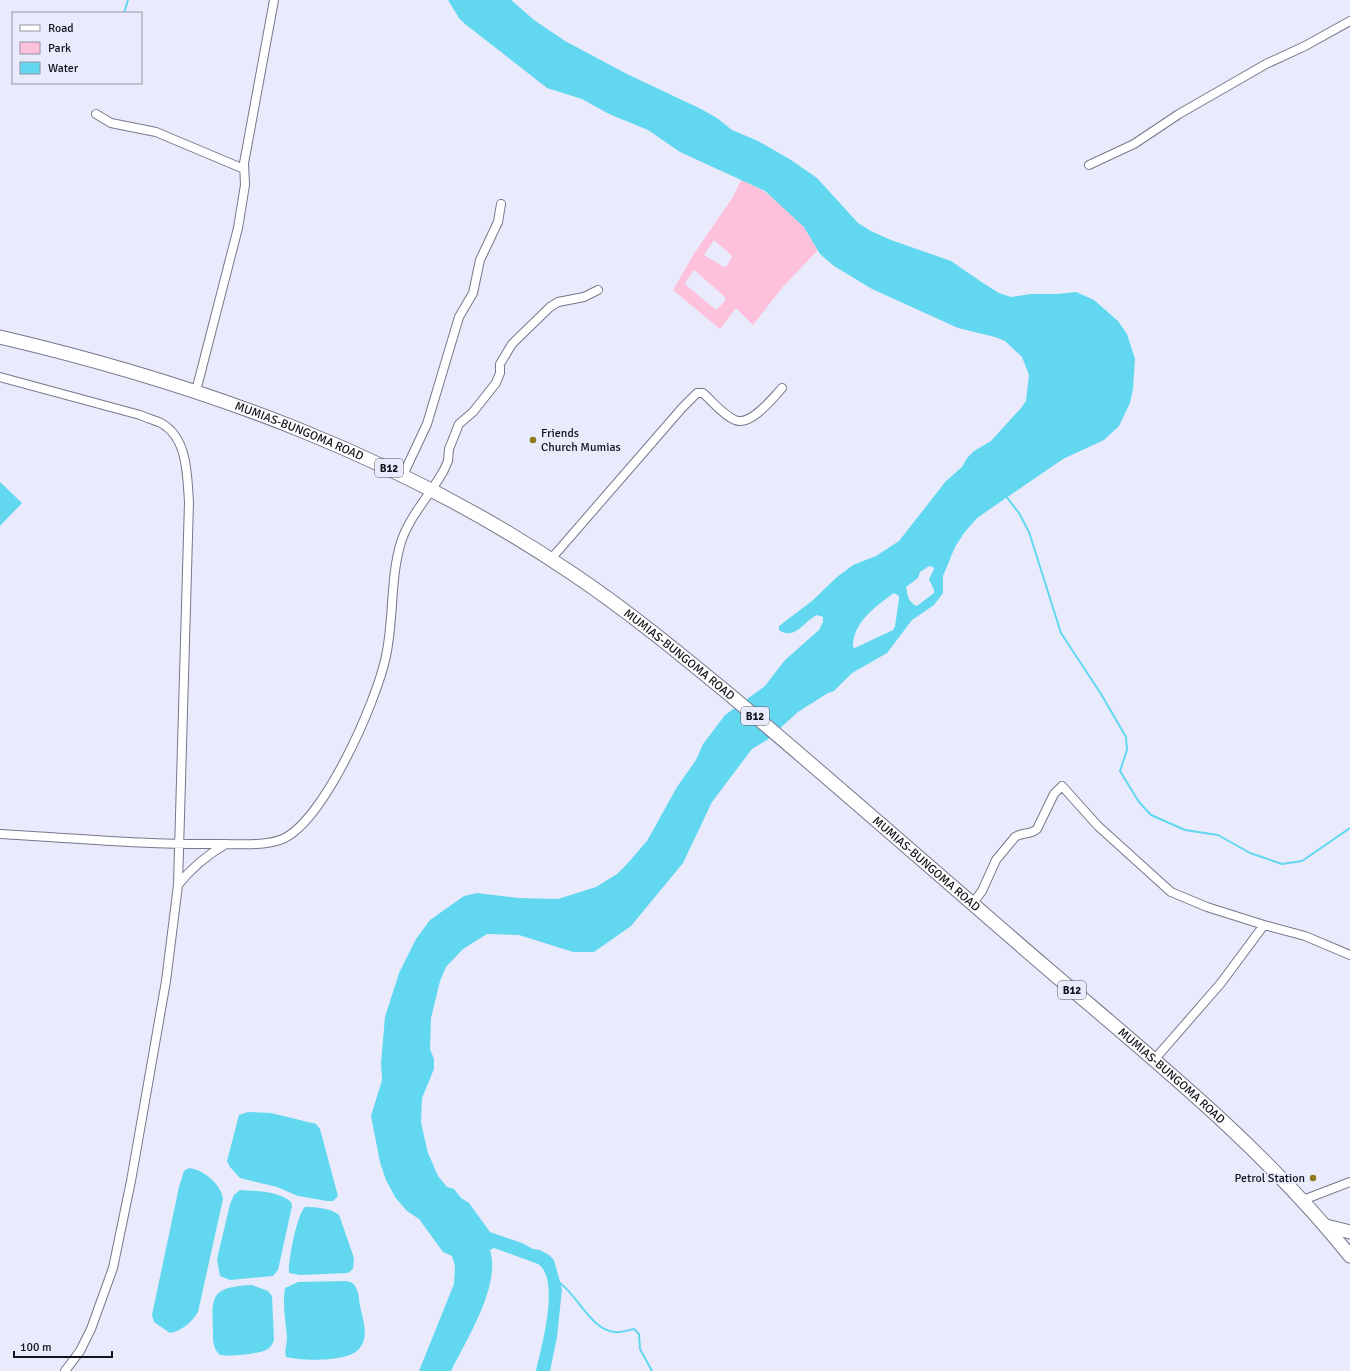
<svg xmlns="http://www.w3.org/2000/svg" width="1350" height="1371" font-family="Signika,sans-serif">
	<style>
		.green { fill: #fec1dc; fill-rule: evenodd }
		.water { fill: #62d7f0; fill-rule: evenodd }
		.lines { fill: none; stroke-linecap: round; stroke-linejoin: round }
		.stream { stroke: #62d7f0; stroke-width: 2 }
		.minor-casing { stroke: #75778b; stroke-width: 10 }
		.trunk-casing { stroke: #75778b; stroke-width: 15 }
		.minor { stroke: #fff; stroke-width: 8 }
		.trunk { stroke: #fff; stroke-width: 13 }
		.poi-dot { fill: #8f781d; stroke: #e9ebfd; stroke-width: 1.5 }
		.labels { text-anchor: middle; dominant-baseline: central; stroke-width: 4; stroke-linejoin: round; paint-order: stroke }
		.shield { fill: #e9ebfd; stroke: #53545f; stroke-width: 1 }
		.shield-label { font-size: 11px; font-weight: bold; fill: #13131b }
		.street-label { font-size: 12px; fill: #13131b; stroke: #e9ebfd }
		.poi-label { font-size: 12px; fill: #13131b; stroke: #e9ebfd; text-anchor: start }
	</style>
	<rect width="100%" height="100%" fill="#e9ebfd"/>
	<!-- green -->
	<path class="green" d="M741 180C765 189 787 206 803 226 809 233 812 242 818 250L782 288 753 325 736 308 720 329 673 290 695 252 733 197ZM714 240 732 256 727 266 724 267 704 255ZM694 270 725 297V301L716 310 686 285 685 283Z"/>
	<!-- water -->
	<path class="water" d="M448 0H511L534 20 565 41 627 74 701 109 717 118 732 130 758 141 791 160 817 178 858 223 871 231 891 240 951 261 983 283 999 293 1011 297 1031 294H1057L1076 292 1094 300 1118 321 1127 334 1135 359 1133 389 1130 403 1119 426 1104 440 1063 459 977 518 964 533 955 547 943 576V593L934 605 912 620 887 653 852 673 834 691 828 693 798 712 767 740 752 749 712 802 683 863 631 926 594 952H573L519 935 487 934 463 949 446 967 440 981 431 1018 430 1049 434 1059V1069L422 1098 421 1122 424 1136 428 1153 438 1176 447 1187 454 1189 461 1198 469 1203 490 1232 522 1243 533 1249 540 1250 549 1255 554 1260 562 1289 557 1337 550 1371H536C541 1348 561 1279 538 1264L494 1248 490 1250C501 1286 467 1338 451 1371H419L454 1284 455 1266 452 1256 443 1252 419 1219 407 1211 395 1197 386 1180 380 1162 371 1116 382 1080 381 1063 385 1017 399 973 416 939 430 920 464 896 477 893 518 898 558 899 596 887 617 874 627 864 647 841 677 787 696 760 703 744 713 731 725 715 765 686 785 660 819 630 823 622V617L817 615C804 621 795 641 779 630V626L812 601 837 577 853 565 876 556 899 541 946 481 962 467 967 458 974 451 991 441 1021 408 1026 401 1029 375 1022 357 1005 341 995 337 958 328 872 289 834 266 820 254 804 227 765 191 680 152 648 130 609 114 582 99 547 88 465 24 459 18ZM929 566 933 567 934 569 929 579 934 590V593L917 606C908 602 908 596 906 587L918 578 920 572ZM894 593 899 596V599L895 626 893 630 855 648 853 647C852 623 877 605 894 593Z
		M0 482 22 503 0 526Z
		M248 1112 271 1113 316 1124 320 1129 338 1196 333 1201H327L298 1196 277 1187 240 1178 230 1167 227 1161 239 1115Z
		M189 1168C204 1170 221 1184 223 1199L198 1312C192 1322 182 1331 170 1333L154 1322 152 1315 179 1187 184 1171Z
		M240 1190C255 1191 279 1191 291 1202L292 1206 278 1270 273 1276 230 1280 220 1276 217 1259 222 1238 230 1204 234 1195Z
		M305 1207C316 1207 331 1208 339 1215L354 1258 353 1269 348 1273 300 1275 289 1273C288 1261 297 1214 305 1207Z
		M346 1281C351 1282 354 1283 356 1288 359 1293 359 1300 360 1306 363 1320 370 1338 358 1350 346 1362 301 1361 286 1357 284 1350 287 1345 287 1338 286 1321 282 1305 285 1288L298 1282Z
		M252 1285 268 1291 272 1296 274 1340C272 1345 271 1347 266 1350 257 1354 230 1357 220 1355 212 1348 213 1339 213 1329 211 1294 213 1287 252 1285Z"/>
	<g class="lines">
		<!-- stream -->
		<path class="stream" d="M124 13 128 0
			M1005 495 1019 513 1029 532 1061 633 1101 694 1126 737 1127 750 1120 771 1139 802 1151 815 1185 830 1218 835 1250 853 1282 864 1302 861 1350 828
			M560 1283C577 1295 592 1331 615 1332 622 1333 628 1330 634 1329L639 1334 640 1349 652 1371"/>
		<!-- minor casing -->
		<g class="minor-casing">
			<path id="minor" d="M96 114 111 123 156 132 244 169
				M1089 165 1134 144 1179 114 1266 64 1305 46 1350 21
				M0 377 140 415C147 418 154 420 161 423 188 438 187 475 189 502L178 885 166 981 131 1181 113 1268 91 1329 80 1351 65 1371
				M196 391 238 228 245 185 244 163 247 147 274 0
				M403 475 427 424 459 317 473 293 480 260 498 222 501 204
				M551 559 682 408 697 393H703C713 402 723 415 735 420 750 427 773 398 782 388
				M0 834C73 838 147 845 221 844 239 844 262 846 280 840 323 825 377 700 386 656 394 619 390 578 401 542 410 515 431 494 444 470L448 461 449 449 459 424 473 412 496 383 500 373V364L512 344 550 307 558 302 584 297 598 290
				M178 885C192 867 207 855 226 844
				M972 904 982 891 996 860 1015 837C1022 832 1031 835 1037 829L1054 794 1062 786 1098 826 1171 892 1207 907 1264 925
				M1154 1060 1221 983 1264 925 1305 936 1350 955
				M1303 1200 1350 1182"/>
		</g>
		<!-- trunk casing -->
		<g class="trunk-casing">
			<g id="trunk">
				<path id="s1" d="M0 337C205 385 397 455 573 574 628 611 679 653 730 695 837 785 942 878 1049 970 1154 1060 1263 1147 1350 1256"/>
				<path d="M1326 1226 1350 1232"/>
			</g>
		</g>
		<!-- minor -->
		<use href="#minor" class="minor"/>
		<!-- trunk -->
		<use href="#trunk" class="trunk"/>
	</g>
	<!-- markers -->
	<g class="poi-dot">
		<circle cx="533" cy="440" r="4"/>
		<circle cx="1313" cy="1178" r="4"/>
	</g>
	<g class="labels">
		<!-- shield labels -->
		<g class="shield">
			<rect x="375" y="459" width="28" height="18" rx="3"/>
			<rect x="741" y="707" width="28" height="18" rx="3"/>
			<rect x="1058" y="981" width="28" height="18" rx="3"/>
		</g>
		<g class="shield-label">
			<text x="389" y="468">B12</text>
			<text x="755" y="716">B12</text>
			<text x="1072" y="990">B12</text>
		</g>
		<!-- street labels -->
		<g class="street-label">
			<text stroke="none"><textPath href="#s1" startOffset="314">MUMIAS-BUNGOMA ROAD</textPath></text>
			<text stroke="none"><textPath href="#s1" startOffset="757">MUMIAS-BUNGOMA ROAD</textPath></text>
			<text stroke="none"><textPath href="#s1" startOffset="1081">MUMIAS-BUNGOMA ROAD</textPath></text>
			<text stroke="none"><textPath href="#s1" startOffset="1405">MUMIAS-BUNGOMA ROAD</textPath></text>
		</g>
		<!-- poi labels -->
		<g class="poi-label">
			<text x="541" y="433">Friends<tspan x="541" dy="14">Church Mumias</tspan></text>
			<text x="1305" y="1178" text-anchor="end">Petrol Station</text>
		</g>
	</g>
	<!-- legend -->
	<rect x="12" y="12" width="130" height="72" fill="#e9ebfd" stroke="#9395a3"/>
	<rect x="20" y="25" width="20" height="6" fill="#ffffff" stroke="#9395a3"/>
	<text x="48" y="32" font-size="12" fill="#13131b">Road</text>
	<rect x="20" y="42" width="20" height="12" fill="#fec1dc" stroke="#9395a3"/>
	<text x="48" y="52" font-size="12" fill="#13131b">Park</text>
	<rect x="20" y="62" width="20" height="12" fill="#62d7f0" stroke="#9395a3"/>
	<text x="48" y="72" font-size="12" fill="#13131b">Water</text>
	<!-- scale -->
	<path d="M14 1351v6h98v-6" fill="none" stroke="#13131b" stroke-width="2"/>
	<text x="20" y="1351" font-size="12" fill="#13131b" stroke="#e9ebfd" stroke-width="3" paint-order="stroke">100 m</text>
</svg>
